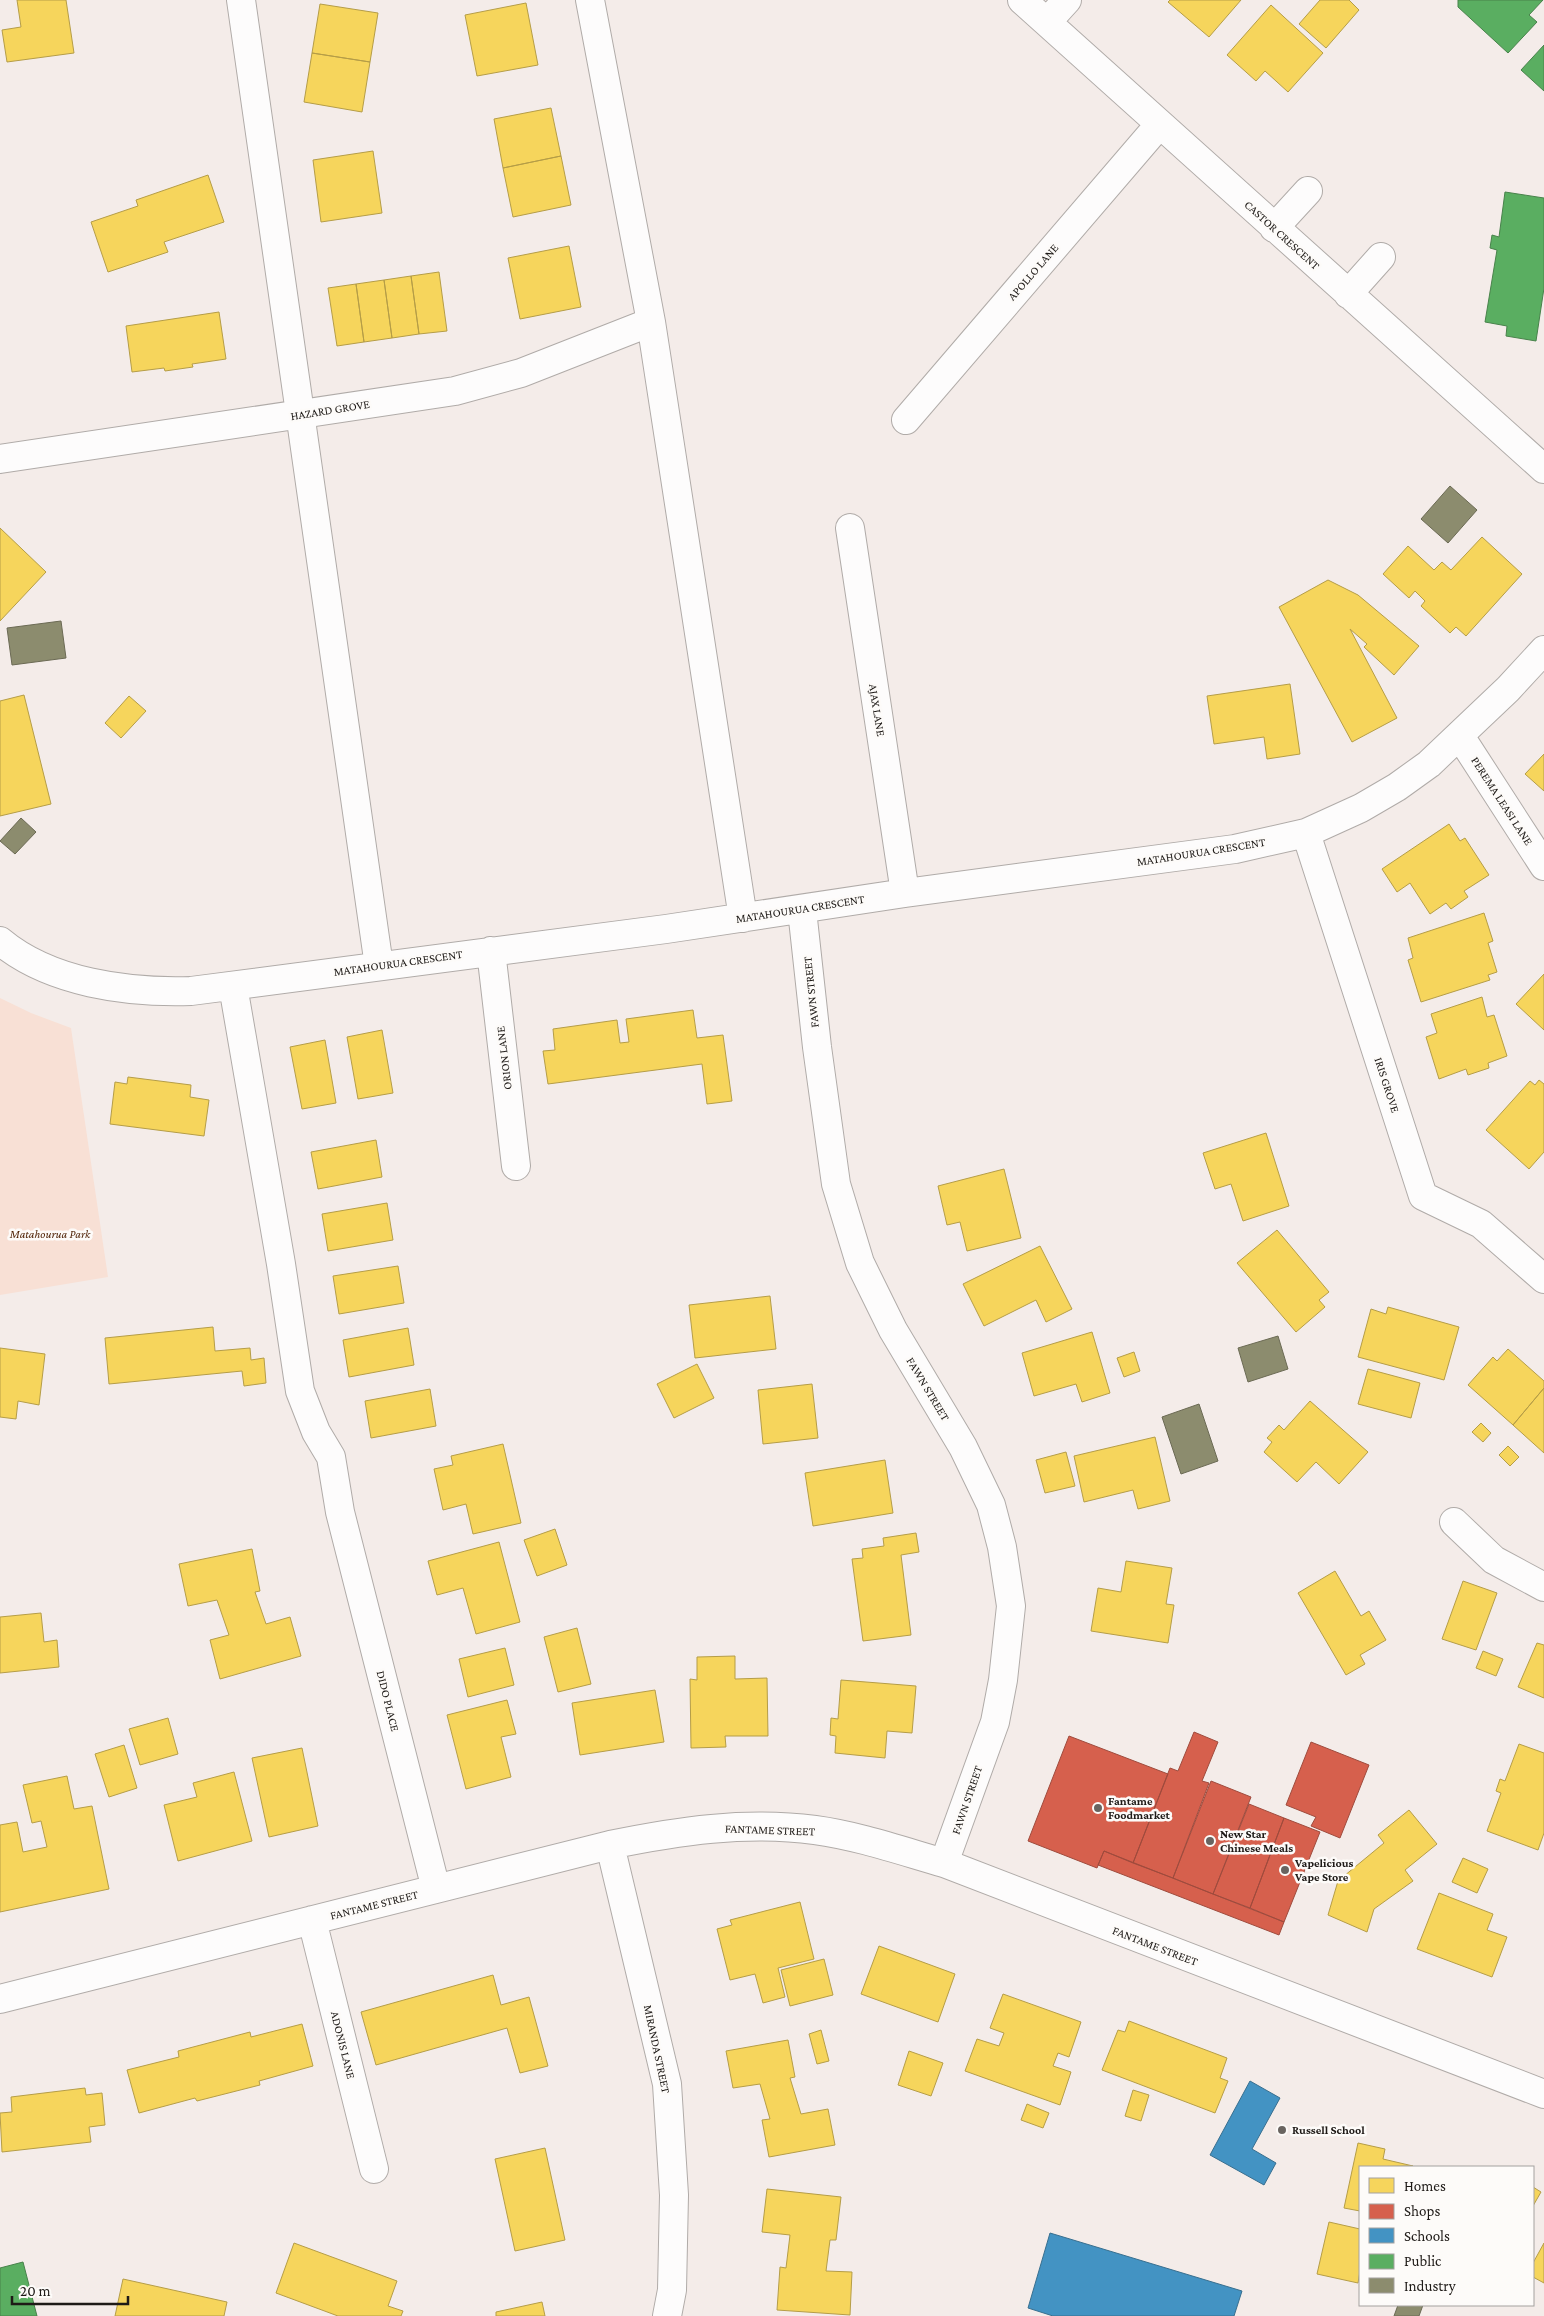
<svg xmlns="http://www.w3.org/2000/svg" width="1544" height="2316" font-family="'Crimson Pro',serif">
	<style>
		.green { fill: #f8e0d5 }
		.homes { fill: #f6d55c; stroke: #b59d47 }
		.shops { fill: #d6604d; stroke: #9f4b3d }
		.schools { fill: #4393c3; stroke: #386f8f }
		.public { fill: #5aae61; stroke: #48824b }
		.industry { fill: #8c8c6e; stroke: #6b6a54 }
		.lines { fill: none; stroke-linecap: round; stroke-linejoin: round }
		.minor-casing { stroke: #b0aba8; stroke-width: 30 }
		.minor { stroke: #fdfcfc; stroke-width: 28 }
		.poi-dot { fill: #696460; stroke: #fdfbf9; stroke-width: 2 }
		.labels { text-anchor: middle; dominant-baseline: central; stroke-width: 5; stroke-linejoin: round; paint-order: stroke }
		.street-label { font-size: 12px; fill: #1e1a17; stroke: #fdfbf9 }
		.park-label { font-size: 12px; font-style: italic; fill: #4d1f02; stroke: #fdfbf9 }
		.poi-label { font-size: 12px; font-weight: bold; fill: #1e1a17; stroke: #fdfbf9; text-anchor: start }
	</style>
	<rect width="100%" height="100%" fill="#f4ece9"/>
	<!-- green -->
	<path class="green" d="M0 998 31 1013 71 1028 108 1277 0 1295Z"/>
	<!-- homes -->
	<path class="homes" d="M17 0H66L74 53 7 62 2 30 21 27Z
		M1170 0H1241L1209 37 1168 2Z
		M1320 0H1349L1359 10 1326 48 1299 24Z
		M526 3 538 65 477 76 465 15Z
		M320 4 378 13 370 62 312 53Z
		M1271 5 1323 53 1288 92 1265 71 1256 81 1227 55Z
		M312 53 370 62 362 112 304 102Z
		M551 108 561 156 503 168 494 119Z
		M373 151 382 213 321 222 313 160Z
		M561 156 571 205 513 217 503 168Z
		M208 175 224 222 164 242 168 252 108 272 91 222 138 206 136 200Z
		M569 246 581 307 520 319 508 258Z
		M439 272 447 331 419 334 411 276Z
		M411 276 419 334 392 338 384 280Z
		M384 280 392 338 364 342 356 284Z
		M356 284 364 342 337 346 328 288Z
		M219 312 226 359 192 364 193 367 165 371 164 368 132 372 126 326Z
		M0 528 46 572 0 621Z
		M1482 537 1522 574 1466 636 1456 627 1450 633 1421 606 1425 601 1415 591 1409 598 1383 574 1408 546 1434 570 1442 562 1451 570Z
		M1328 580 1358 595 1419 646 1394 675 1364 647 1367 644 1350 629 1397 718 1352 742 1279 607Z
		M1290 684 1300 754 1267 759 1264 737 1214 744 1207 696Z
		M24 695 51 804 0 816V701Z
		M129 696 146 711 121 738 105 723Z
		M1544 754V791L1525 774Z
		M1449 824 1460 841 1465 838 1489 875 1464 891 1468 897 1451 909 1446 903 1430 914 1410 883 1397 892 1382 869Z
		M1484 913 1493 941 1488 943 1497 972 1488 975 1490 980 1421 1002 1408 960 1413 958 1408 938Z
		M1544 974V1030L1516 1004Z
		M1482 997 1487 1017 1494 1015 1507 1056 1488 1063 1489 1068 1468 1075 1466 1069 1439 1079 1426 1037 1437 1033 1431 1014Z
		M693 1010 697 1038 723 1035 732 1101 707 1104 702 1064 548 1084 543 1051 555 1050 553 1029 617 1020 620 1043 629 1042 626 1019Z
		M382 1030 393 1093 358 1099 347 1037Z
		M325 1040 336 1103 302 1109 290 1047Z
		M128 1077 191 1085 190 1097 209 1100 204 1136 110 1124 115 1082 127 1084Z
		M1539 1080 1544 1084V1152L1529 1169 1486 1130 1530 1081 1535 1085Z
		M1266 1133 1289 1206 1243 1221 1231 1184 1215 1189 1203 1153Z
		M376 1140 382 1177 318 1189 311 1152Z
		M1004 1169 1021 1238 967 1251 960 1222 947 1225 938 1186Z
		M387 1203 393 1240 328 1251 322 1214Z
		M1277 1230 1329 1292 1319 1300 1325 1307 1296 1332 1237 1263Z
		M1040 1246 1072 1309 1046 1322 1036 1300 984 1326 963 1284Z
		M398 1266 404 1303 339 1314 333 1276Z
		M770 1296 776 1349 695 1358 689 1305Z
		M1388 1307 1459 1327 1444 1380 1358 1357 1371 1309 1386 1314Z
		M213 1327 215 1351 250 1348 251 1360 264 1358 266 1383 244 1386 242 1371 109 1384 105 1338Z
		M408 1328 414 1365 349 1377 343 1340Z
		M1092 1332 1110 1393 1082 1402 1076 1384 1034 1396 1022 1353Z
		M0 1348 45 1354 39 1405 18 1401 16 1419 0 1417Z
		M1508 1349 1544 1381V1388L1513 1425 1468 1385 1493 1357 1497 1361Z
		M1134 1352 1140 1371 1124 1377 1117 1358Z
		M697 1364 714 1398 674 1418 657 1384Z
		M1368 1369 1420 1383 1411 1418 1358 1404Z
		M812 1384 818 1438 763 1444 758 1390Z
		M1544 1388V1453L1513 1425Z
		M430 1389 436 1426 371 1438 365 1401Z
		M1310 1401 1368 1452 1339 1484 1316 1462 1297 1482 1264 1452 1272 1442 1267 1438 1279 1425 1284 1430Z
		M1481 1423 1491 1433 1483 1442 1472 1432Z
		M1155 1437 1170 1501 1138 1509 1133 1490 1084 1502 1074 1456Z
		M503 1444 521 1523 473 1534 466 1504 443 1510 434 1469 453 1465 451 1456Z
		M1508 1446 1519 1457 1510 1466 1499 1455Z
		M1066 1452 1075 1486 1045 1493 1036 1460Z
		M885 1460 893 1513 813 1526 805 1473Z
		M555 1529 567 1565 537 1576 524 1540Z
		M916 1533 919 1552 901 1555 911 1635 863 1641 852 1559 863 1558 862 1549 884 1546 883 1538Z
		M499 1542 520 1622 476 1634 463 1588 437 1595 428 1561Z
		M252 1549 260 1591 255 1592 266 1624 290 1617 301 1656 220 1679 210 1640 229 1635 217 1600 188 1606 179 1564Z
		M1126 1561 1172 1568 1166 1604 1174 1605 1168 1643 1091 1631 1098 1588 1121 1592Z
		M1335 1571 1361 1616 1369 1611 1386 1640 1360 1655 1365 1664 1346 1675 1298 1593Z
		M1463 1581 1497 1593 1476 1650 1442 1639Z
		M41 1613 44 1642 57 1640 59 1667 0 1673V1617Z
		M577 1628 591 1684 558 1692 544 1637Z
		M1537 1643 1544 1645V1698L1518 1687Z
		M505 1648 514 1685 468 1697 459 1659Z
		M1483 1651 1503 1659 1496 1676 1476 1668Z
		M735 1656V1679L767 1678 768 1736H725L726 1747 691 1748 690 1679 697 1680V1657Z
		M841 1680 916 1686 912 1733 887 1731 885 1758 835 1753 836 1736 830 1735 831 1718 838 1719Z
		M655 1690 664 1742 580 1755 572 1703Z
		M507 1700 516 1734 501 1737 511 1777 466 1789 447 1715Z
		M168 1718 178 1754 140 1765 129 1729Z
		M1519 1744 1544 1753V1833L1538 1850 1487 1831 1501 1793 1496 1791 1500 1779 1505 1781Z
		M124 1745 137 1788 109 1797 95 1754Z
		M302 1748 318 1826 269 1837 252 1758Z
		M234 1772 252 1841 178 1861 164 1805 197 1797 193 1783Z
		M67 1776 74 1809 92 1806 109 1889 0 1912V1825L17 1822 23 1852 47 1847 41 1821 32 1823 23 1785Z
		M1409 1810 1437 1844 1405 1870 1413 1881 1374 1909 1367 1932 1328 1915 1338 1881 1384 1843 1378 1835Z
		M1463 1858 1488 1869 1477 1893 1452 1882Z
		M1439 1893 1493 1914 1487 1930 1507 1937 1492 1977 1417 1949Z
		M800 1902 814 1959 778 1968 785 1997 763 2003 755 1974 730 1980 717 1929 732 1925 730 1920Z
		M879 1946 955 1974 938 2022 861 1994Z
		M824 1959 833 1995 790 2006 781 1970Z
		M493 1975 501 2005 529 1997 548 2066 520 2073 507 2028 376 2065 361 2012Z
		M1003 1994 1081 2022 1069 2057 1058 2053 1053 2066 1071 2072 1060 2105 965 2071 977 2039 999 2046 1004 2033 990 2028Z
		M1129 2021 1227 2058 1220 2078 1228 2081 1215 2113 1102 2070 1118 2030 1125 2032Z
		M302 2024 313 2066 259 2081 260 2085 197 2101 195 2098 139 2113 127 2070 179 2057 178 2051 250 2032 251 2037Z
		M821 2030 829 2061 817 2064 809 2034Z
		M788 2040 795 2077 790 2078 801 2114 828 2109 835 2145 769 2157 762 2120 770 2119 760 2084 733 2088 726 2051Z
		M909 2051 943 2063 931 2096 898 2085Z
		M85 2088 86 2095 102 2093 105 2125 89 2127 91 2142 2 2152 0 2113 12 2112 11 2097Z
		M1133 2090 1149 2095 1141 2121 1125 2116Z
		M1027 2104 1049 2113 1043 2128 1021 2120Z
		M1358 2143 1385 2149 1383 2159 1413 2166 1360 2167V2211L1344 2208Z
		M545 2148 565 2240 515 2251 495 2159Z
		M1533 2187 1541 2192 1533 2206Z
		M767 2189 841 2197 836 2240H830L826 2271 852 2272 850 2315 777 2310 780 2267 786 2268 790 2235 762 2232Z
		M1329 2222 1360 2229V2271L1358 2283 1317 2274Z
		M294 2243 397 2281 388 2306 403 2311 401 2316H338L276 2293Z
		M1544 2243V2283L1533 2277V2263Z
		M123 2279 227 2302 224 2316H115Z
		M542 2302 545 2316H496V2312Z"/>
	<!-- shops -->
	<path class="shops" d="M1194 1732 1218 1742 1202 1781 1209 1783 1173 1878 1133 1863 1170 1768 1178 1771Z
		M1069 1736 1168 1774 1133 1863 1104 1851 1097 1868 1028 1841Z
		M1311 1742 1369 1765 1340 1838 1311 1826 1316 1817 1286 1805Z
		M1211 1781 1251 1797 1213 1894 1173 1878Z
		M1249 1804 1284 1818 1250 1908 1213 1894Z
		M1284 1818 1320 1832 1284 1922 1250 1908Z
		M1104 1851 1284 1922 1279 1935 1098 1865Z"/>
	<!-- schools -->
	<path class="schools" d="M1250 2081 1280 2098 1252 2149 1276 2163 1264 2185 1210 2155Z
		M1050 2233 1242 2291 1234 2316H1053L1028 2308Z"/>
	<!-- public -->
	<path class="public" d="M1458 0H1543L1529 15 1537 22 1508 53 1458 7Z
		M1544 45V91L1521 70Z
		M1505 192 1544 198V288L1536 341 1506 336 1507 326 1485 322 1497 250 1490 248 1492 235 1499 237Z
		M23 2262 37 2316H0V2268Z"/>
	<!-- industry -->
	<path class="industry" d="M1450 486 1477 510 1448 543 1421 519Z
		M61 621 66 658 12 665 7 628Z
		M21 818 36 832 15 854 0 841Z
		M1278 1336 1288 1369 1248 1382 1238 1348Z
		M1199 1404 1218 1461 1181 1474 1162 1417Z
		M1398 2305H1423L1419 2316H1394Z"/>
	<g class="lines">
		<!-- minor casing -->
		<g class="minor-casing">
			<path id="minor" d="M241 0 379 966
				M590 0 651 322 743 918
				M1022 0 1544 469
				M1047 22 1067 0
				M1274 228 1308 191
				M1348 294 1381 257
				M906 420 1159 125
				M0 459 455 391 521 373 651 322
				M850 528 905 893
				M1460 736 1544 866
				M1306 833 1423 1196 1481 1224 1544 1279
				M802 910 817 1047 836 1184 860 1263 893 1330 963 1447 991 1505 1002 1547 1011 1606 1003 1680 995 1722 944 1863
				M0 941C50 983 128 993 191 991L666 929 905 893 1235 849 1306 833 1361 808 1397 787 1429 764 1508 689 1544 650
				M491 951 516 1166
				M233 986 281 1264 300 1391 316 1432 331 1457 340 1512 436 1889
				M1454 1522 1494 1560 1544 1587
				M610 1845 667 2084 674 2195 672 2290 667 2316
				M312 1920 374 2169
				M0 1999 610 1845C678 1831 745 1821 815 1830 859 1836 902 1851 944 1863L1544 2094"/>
		</g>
		<!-- minor -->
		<use href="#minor" class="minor"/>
	</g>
	<!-- markers -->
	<g class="poi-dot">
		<circle cx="1098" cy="1808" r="5"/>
		<circle cx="1210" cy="1841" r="5"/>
		<circle cx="1285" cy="1870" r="5"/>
		<circle cx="1282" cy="2130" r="5"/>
	</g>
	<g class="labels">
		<!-- street labels -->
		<g class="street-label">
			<text transform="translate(1282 235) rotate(42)">CASTOR CRESCENT</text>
			<text transform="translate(1033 272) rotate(-49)">APOLLO LANE</text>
			<text transform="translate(330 410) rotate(-9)">HAZARD GROVE</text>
			<text transform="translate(877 710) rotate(81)">AJAX LANE</text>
			<text transform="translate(1502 801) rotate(57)">PEREMA LEASI LANE</text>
			<text transform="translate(1201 852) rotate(-9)">MATAHOURUA CRESCENT</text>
			<text transform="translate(800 909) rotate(-9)">MATAHOURUA CRESCENT</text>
			<text transform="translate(398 963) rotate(-8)">MATAHOURUA CRESCENT</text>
			<text transform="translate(811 992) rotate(-96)">FAWN STREET</text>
			<text transform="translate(504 1058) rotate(-97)">ORION LANE</text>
			<text transform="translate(1387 1085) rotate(72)">IRIS GROVE</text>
			<text transform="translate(928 1389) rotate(59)">FAWN STREET</text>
			<text transform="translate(388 1701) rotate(76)">DIDO PLACE</text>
			<text transform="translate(967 1800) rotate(-71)">FAWN STREET</text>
			<text transform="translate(770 1830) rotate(2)">FANTAME STREET</text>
			<text transform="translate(374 1905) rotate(-14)">FANTAME STREET</text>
			<text transform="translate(1155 1946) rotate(21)">FANTAME STREET</text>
			<text transform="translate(343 2045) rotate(76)">ADONIS LANE</text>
			<text transform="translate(657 2049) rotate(78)">MIRANDA STREET</text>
		</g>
		<!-- park labels -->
		<g class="park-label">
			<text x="50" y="1234">Matahourua Park</text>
		</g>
		<!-- poi labels -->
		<g class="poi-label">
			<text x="1108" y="1801">Fantame<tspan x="1108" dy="14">Foodmarket</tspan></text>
			<text x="1220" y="1834">New Star<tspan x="1220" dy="14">Chinese Meals</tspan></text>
			<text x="1295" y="1863">Vapelicious<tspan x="1295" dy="14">Vape Store</tspan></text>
			<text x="1292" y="2130">Russell School</text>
		</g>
	</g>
	<!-- legend -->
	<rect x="1359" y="2166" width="175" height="140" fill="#fdfbf9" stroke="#a4a19f"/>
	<rect x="1369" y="2178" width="25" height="15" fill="#f6d55c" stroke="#a4a19f"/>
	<text x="1404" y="2191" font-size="15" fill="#1e1a17">Homes</text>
	<rect x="1369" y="2204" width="25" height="15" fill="#d6604d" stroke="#a4a19f"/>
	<text x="1404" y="2216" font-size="15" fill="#1e1a17">Shops</text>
	<rect x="1369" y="2228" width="25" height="15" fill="#4393c3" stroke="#a4a19f"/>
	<text x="1404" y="2241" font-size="15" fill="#1e1a17">Schools</text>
	<rect x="1369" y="2254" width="25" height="15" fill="#5aae61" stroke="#a4a19f"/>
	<text x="1404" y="2266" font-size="15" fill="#1e1a17">Public</text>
	<rect x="1369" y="2278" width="25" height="15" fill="#8c8c6e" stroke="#a4a19f"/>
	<text x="1404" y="2291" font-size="15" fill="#1e1a17">Industry</text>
	<!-- scale -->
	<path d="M12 2296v8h116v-8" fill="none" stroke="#1e1a17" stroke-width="2.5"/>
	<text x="20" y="2296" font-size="15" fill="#1e1a17" stroke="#fdfbf9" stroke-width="4" paint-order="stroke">20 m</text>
</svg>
